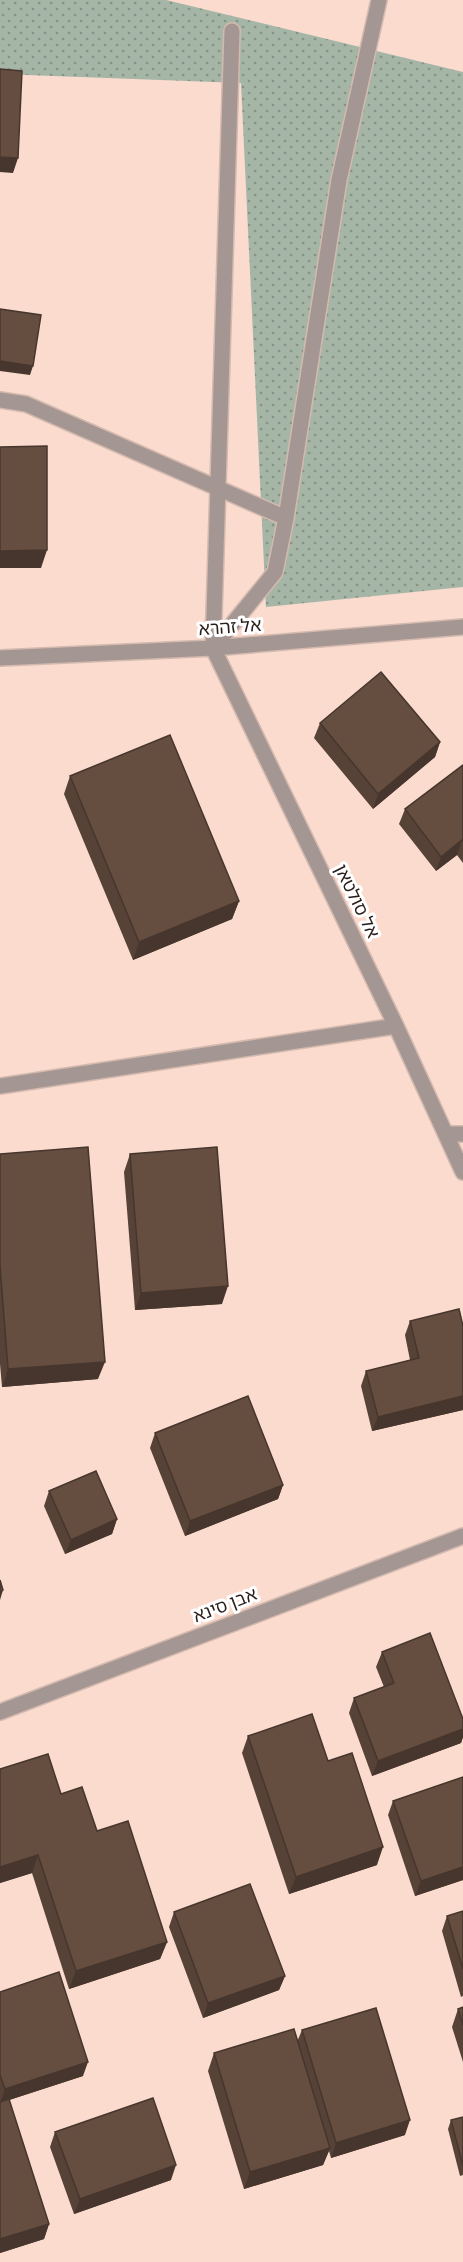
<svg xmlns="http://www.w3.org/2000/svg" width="463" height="2262" font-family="'Zilla Slab','Noto Sans Hebrew',serif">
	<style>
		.grass { fill: url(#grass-dots) }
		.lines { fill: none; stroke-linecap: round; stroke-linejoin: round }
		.minor-casing { stroke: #d4b9ae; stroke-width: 18 }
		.minor { stroke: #a49692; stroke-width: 15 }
		.wall { fill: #574237 }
		.shaded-wall { fill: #47362d }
		.building { fill: #654d40; stroke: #47362d; stroke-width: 1.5 }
		.labels { text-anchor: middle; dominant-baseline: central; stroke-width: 6; stroke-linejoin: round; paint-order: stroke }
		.street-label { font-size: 18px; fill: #291e1a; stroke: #fff }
	</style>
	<defs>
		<pattern id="grass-dots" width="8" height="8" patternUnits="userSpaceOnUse" patternTransform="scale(1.5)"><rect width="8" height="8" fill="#a5b6a7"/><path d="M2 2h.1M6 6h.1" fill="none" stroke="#869387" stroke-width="1.8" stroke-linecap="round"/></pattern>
	</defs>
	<rect width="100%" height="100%" fill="#fadbce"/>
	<!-- grass -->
	<path class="grass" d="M0 0H166L463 72V587L266 607 241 83 0 74Z"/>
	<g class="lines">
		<!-- minor casing -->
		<g class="minor-casing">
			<path id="minor" d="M232 31 213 648 396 1026 463 1172
				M0 400 26 404 286 518
				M213 648 275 572 286 518 339 180 379 0
				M0 658 213 648 463 627
				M0 1086 396 1026
				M446 1134H463
				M0 1712 463 1536"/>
		</g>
		<!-- minor -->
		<use href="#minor" class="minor"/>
	</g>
	<!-- wall -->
	<path class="wall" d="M320 723 440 742 435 757 373 809 314 738Z
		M463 765V863L457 855 436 871 399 824 405 809Z
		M70 776 239 901 232 919 133 960 64 794Z
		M0 1154 98 1379 2 1387 0 1364Z
		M130 1154 222 1304 135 1310 124 1172Z
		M410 1321 463 1326V1410L372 1431 361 1386 366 1371 410 1360 405 1335Z
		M155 1433 283 1485 278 1499 185 1536 150 1448Z
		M49 1491 117 1519 112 1534 65 1554 44 1506Z
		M382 1652 463 1719V1737L461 1743 372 1776 349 1713 354 1698 384 1687 376 1667Z
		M248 1736 377 1865 289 1894 242 1753Z
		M0 1769 61 1794 97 1831 167 1942 160 1959 69 1989 32 1873 0 1883Z
		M463 1777V1880L415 1896 388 1815 393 1801Z
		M463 1911V1996L461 1997 442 1931 447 1916Z
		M174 1912 285 1976 279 1990 203 2018 169 1927Z
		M0 1992 83 2076 9 2100 49 2224 44 2239 0 2253Z
		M463 2007V2062L452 2027 458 2009Z
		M302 2030 405 2135 331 2158 329 2151 323 2165 244 2189 208 2071 214 2053 297 2042Z
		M463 2117V2175L460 2176 448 2129 451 2120Z
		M55 2132 171 2180 74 2214 50 2147Z"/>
	<!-- shaded-wall -->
	<path class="shaded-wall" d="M0 157 18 158 13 173 0 172Z
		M0 361 33 366 30 375 0 371Z
		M47 550 41 568H0V551Z
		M440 742 435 757 373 809 378 794Z
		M462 840 457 855 436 871 441 857Z
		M239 901 232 919 133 960 139 942Z
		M228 1286 222 1304 135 1310 141 1293Z
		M105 1362 98 1379 2 1387 8 1369Z
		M463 1396V1410L372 1431 378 1417Z
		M283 1485 278 1499 185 1536 190 1521Z
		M117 1519 112 1534 65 1554 71 1540Z
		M3 1590 0 1600V1592Z
		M463 1729V1737L461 1743 372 1776 378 1761Z
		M383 1847 377 1865 289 1894 296 1877Z
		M38 1855 32 1873 0 1883V1867Z
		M463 1867V1880L415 1896 421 1881Z
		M167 1942 160 1959 69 1989 76 1971Z
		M285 1976 279 1990 203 2018 208 2003Z
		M88 2062 83 2076 0 2103 5 2089Z
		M410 2120 405 2135 331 2158 336 2143Z
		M330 2148 323 2165 244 2189 250 2172Z
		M176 2165 171 2180 74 2214 80 2199Z
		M49 2224 44 2239 0 2253V2239Z"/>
	<!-- building -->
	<path class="building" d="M0 69 22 71 18 158 0 157Z
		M0 309 41 315 33 366 0 361Z
		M47 446V550L0 551V447Z
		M381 672 440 742 378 794 320 723Z
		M170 735 239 901 139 942 70 776Z
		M463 765V841L462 840 441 857 405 809Z
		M88 1147 105 1362 8 1369 0 1266V1154Z
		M217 1147 228 1286 141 1293 130 1154Z
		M459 1309 463 1326V1396L378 1417 366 1371 419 1358 410 1321Z
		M248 1396 283 1485 190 1521 155 1433Z
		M96 1471 117 1519 71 1540 49 1491Z
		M0 1580 3 1590 0 1592Z
		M430 1633 463 1719V1729L378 1761 354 1698 394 1683 382 1652Z
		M312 1714 328 1761 352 1753 383 1847 296 1877 248 1736Z
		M48 1754 61 1794 82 1787 97 1831 128 1821 167 1942 76 1971 38 1855 0 1867V1769Z
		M463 1777V1867L421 1881 393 1801Z
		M250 1884 285 1976 208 2003 174 1912Z
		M463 1911V1969L447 1916Z
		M59 1972 88 2062 5 2089 0 2075V1992Z
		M463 2007V2025L458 2009Z
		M376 2008 410 2120 336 2143 302 2030Z
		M294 2029 330 2148 250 2172 214 2053Z
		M153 2098 176 2165 80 2199 55 2132Z
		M9 2099 49 2224 0 2239V2102Z
		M463 2117V2166L451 2120Z"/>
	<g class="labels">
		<!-- street labels -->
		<g class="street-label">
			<text transform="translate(230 627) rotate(-4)">אל זהרא</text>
			<text transform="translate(357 901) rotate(64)">אל סולטאן</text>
			<text transform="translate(225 1605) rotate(-21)">אבן סינא</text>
		</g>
	</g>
</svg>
